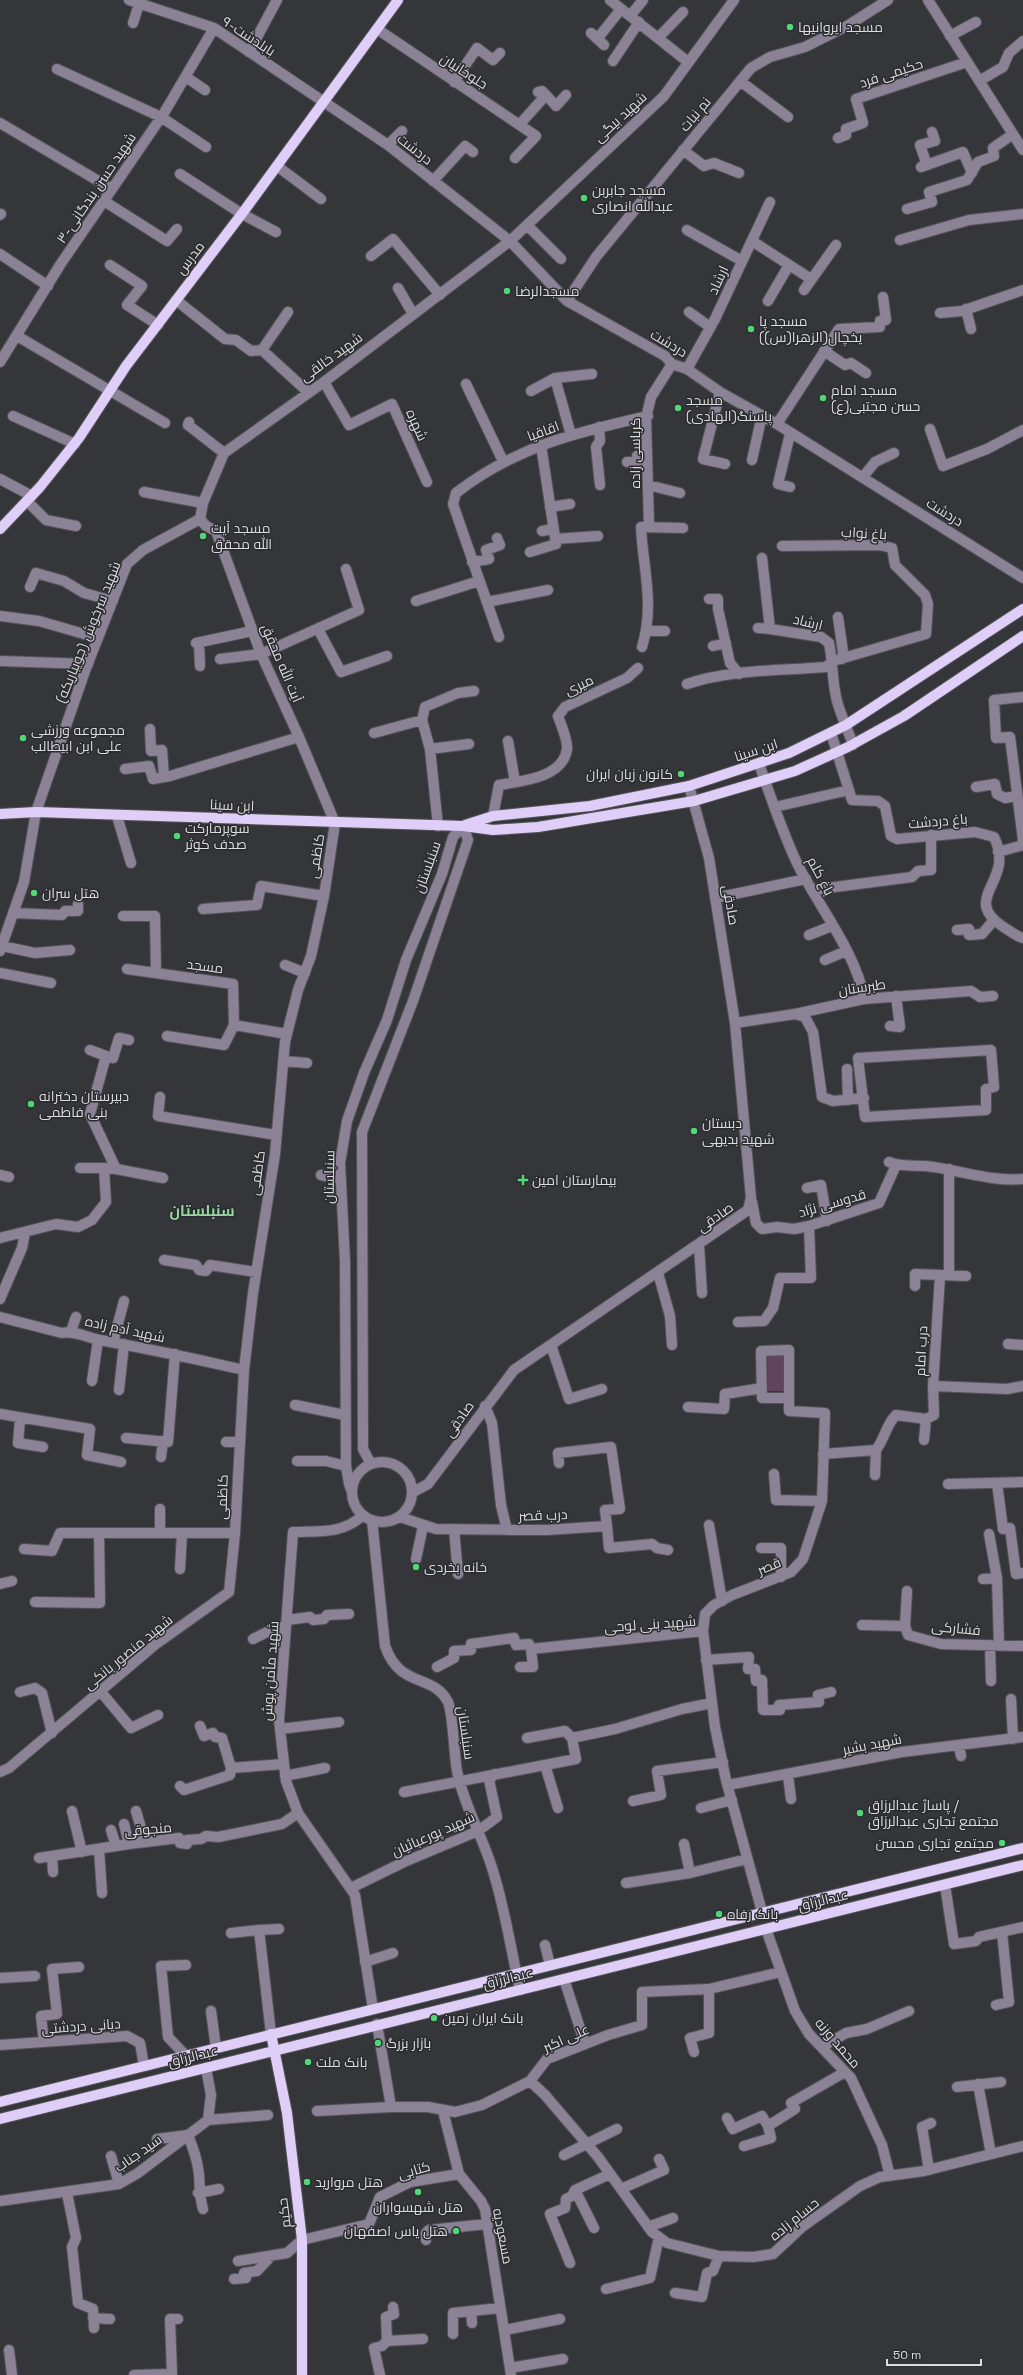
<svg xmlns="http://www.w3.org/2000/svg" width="1023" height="2375" font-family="'Space Grotesk',Cairo,sans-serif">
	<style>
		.green { fill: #60445d }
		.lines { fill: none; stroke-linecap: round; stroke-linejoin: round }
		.minor-casing { stroke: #535458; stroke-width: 12 }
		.major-casing { stroke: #535458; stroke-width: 12 }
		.minor { stroke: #8b8296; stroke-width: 10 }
		.major { stroke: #dfcef7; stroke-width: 10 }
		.poi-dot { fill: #50d674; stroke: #2b2c30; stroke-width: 1.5 }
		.labels { text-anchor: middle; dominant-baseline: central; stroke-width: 3; stroke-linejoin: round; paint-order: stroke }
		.poi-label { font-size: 14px; fill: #dcdcdf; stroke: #2b2c30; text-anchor: start }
		.street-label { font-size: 14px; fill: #dcdcdf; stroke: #2b2c30 }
		.neighbourhood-label { font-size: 15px; font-weight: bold; fill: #97d7a2; stroke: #2b2c30 }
	</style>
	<rect width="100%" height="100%" fill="#35363a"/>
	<!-- green -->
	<path class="green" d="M767 1355H785V1391H768Z"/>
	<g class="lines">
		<!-- minor casing -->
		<g class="minor-casing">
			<path id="minor" d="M129 0 214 28 388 145 510 241 567 301 665 356 672 364 687 369 720 392 777 424 1023 578
				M610 0 688 62
				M928 0 1023 150
				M630 16 643 0
				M133 23 139 4
				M377 29 536 136 515 158
				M591 33 604 45
				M950 36 976 22
				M598 38 621 9
				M658 38 683 12
				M249 52 277 0
				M613 61 639 22
				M57 69 161 117 206 147
				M186 77 205 90
				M740 81 788 117
				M979 81 1003 67 1009 53 1023 41
				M454 82 477 48 493 60 500 53
				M546 95 556 106 566 95
				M0 123 112 189
				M520 124 546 95 542 91 538 92
				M838 138 846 135V129L863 123 856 99 967 62
				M388 145 402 131
				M683 150 704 166 714 163 739 173
				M927 165 920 145 935 141 932 132
				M277 166 321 199
				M921 167 963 152 972 173
				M180 174 242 214 276 232
				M433 181 465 146 473 152
				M104 201 167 241 177 229
				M907 209 932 202 929 192 967 180 978 162 994 156 993 148 1013 134
				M0 215 1 214
				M527 225 561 259
				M687 230 742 261
				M900 240 969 220 1023 214
				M752 241 811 279
				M0 254 48 286
				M371 256 393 239 440 295
				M110 265 142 286 127 305 158 325
				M398 288 413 314
				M804 290 836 245
				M176 300 225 339 236 340 251 351 262 350 308 392
				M567 301 596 257 751 68 770 57 805 47 847 26 888 0
				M768 301 789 265
				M966 309 971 329
				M689 312 710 327
				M940 313 962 311 1023 290
				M17 336 165 423
				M262 350 288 312
				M824 351 845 365 851 363 866 373
				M0 362 60 265 164 113 214 28
				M687 369 715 319 770 202
				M555 378 571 435
				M324 382 349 425 392 404 427 482
				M466 384 503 461
				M531 391 555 378 592 374
				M720 392 703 459 725 464
				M13 416 75 444
				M189 422 188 425 224 453
				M777 424 839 329 880 327V321L886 320 883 297
				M599 427 600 441 596 447 600 485
				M930 429 943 466 987 449 1023 430
				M790 434 778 484 790 487
				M752 460 762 415
				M627 462H637V456L647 455
				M863 477 875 462 894 453
				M0 479 32 496
				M648 485 680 493
				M144 492 203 503
				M27 501 46 520 76 526
				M550 507 570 504
				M200 519 203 503 224 453 324 382 510 241 664 96 734 0
				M649 525 646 418 651 397 672 364
				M542 531 553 529
				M555 539 598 536
				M530 552 556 544 541 445
				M762 558 770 629 821 637 829 643C833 662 832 682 837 701 841 716 848 730 853 745
				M472 562 489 559 486 550 500 545 497 538
				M30 587 36 573 64 581 84 593 113 601
				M709 599H718V609L730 663 739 674
				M416 601 479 581
				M487 602 548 590
				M0 616 39 621 98 638
				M838 617 843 652 842 659
				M758 628 770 629
				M318 629 341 672 387 656
				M647 631H665
				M499 637 453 504 456 493C515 447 577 432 648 416
				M196 643 252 631
				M199 643 200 666
				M713 646 726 643
				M642 647C655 604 643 569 641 527L683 528
				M220 659 261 654 359 610 346 569
				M0 661 88 664
				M687 684C731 669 780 671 826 667L833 661 926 634 928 604 925 595 895 565 892 548 879 545 782 546
				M1023 697 994 700 996 738 1010 737 1023 840
				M150 729 151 751 162 750 164 777
				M374 733 422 720
				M831 733 852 800 878 801 885 806 891 836 897 839 975 832 994 837C998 845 1000 855 999 864 995 890 970 904 1002 926 1009 930 1015 936 1023 938
				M508 741 515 782
				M430 749 469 744
				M759 764C771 797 785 841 801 871 821 909 858 957 864 999
				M125 769 149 766 153 779 170 776 299 737
				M976 787 995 784 997 794 1005 798 1017 796
				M775 807 849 790
				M117 816 131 863
				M493 816 499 785C522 781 563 778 567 749 568 740 561 725 558 716L565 707 627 678 638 668
				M438 826 430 749 422 720 425 707 458 693 474 691
				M998 852 1023 845
				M812 890 912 877 918 871 931 870V835
				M715 898 806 879
				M203 909 257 905 261 886 324 896
				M13 913 62 915 65 911H78V904
				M123 916H155L156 973
				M957 930 969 929V935L982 934 994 920
				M809 935 832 926
				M2 946 35 953 70 950
				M0 951 24 882 36 812 85 671 127 564 143 550 200 519
				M825 960 846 951
				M285 965 305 973
				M127 969 233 984 234 1025 287 1034
				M0 973 51 983
				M795 1014 805 1017 813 1032 822 1097 833 1101 864 1098
				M735 1023 795 1014 864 999 971 991 980 997 993 996
				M890 1026 900 1027 896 996
				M167 1036 224 1045 234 1025
				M90 1050 106 1056
				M991 1050 994 1087 986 1089V1110L865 1117 858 1058Z
				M283 1061 307 1063
				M847 1069 848 1100
				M160 1097 158 1116 276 1135
				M889 1162C900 1167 913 1165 925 1166 957 1169 990 1182 1023 1179
				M80 1168H104
				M116 1169 163 1178
				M0 1175 9 1177
				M321 1175 341 1179
				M807 1188 821 1185 827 1221
				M752 1202 756 1223 762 1229 777 1227 794 1229 809 1226 879 1203 896 1165
				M0 1238 56 1224 78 1227 92 1220 106 1202 104 1168 116 1169 90 1114 106 1056 113 1058 119 1038 129 1040
				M699 1245 702 1293
				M164 1260 196 1265 199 1270 206 1271 210 1265 256 1272
				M658 1273 670 1316 672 1345
				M949 1274V1169
				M915 1286V1274L966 1276
				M0 1299 22 1248 25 1233
				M0 1317 62 1333C75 1330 87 1338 100 1340 149 1349 196 1359 244 1370
				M738 1322 764 1321 773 1308 780 1278H811L809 1226
				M71 1331 76 1317
				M113 1342 124 1301
				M1008 1344 1023 1345
				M551 1345 569 1399 602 1389
				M92 1381 98 1340
				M933 1386 1007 1389 1023 1386
				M119 1390 124 1344
				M295 1405 345 1415
				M485 1406 492 1423 501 1505 507 1530
				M688 1407 724 1409 725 1394 762 1388
				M0 1414 90 1429 87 1455 121 1462
				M20 1419 18 1443 43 1447
				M126 1438 168 1442 175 1354
				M924 1440 926 1419
				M226 1442H239
				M823 1454 876 1450C884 1440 887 1423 896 1415L926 1419 934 1415 933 1386 940 1276
				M161 1457 163 1441
				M297 1461H326L346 1466
				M352 1492a30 30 0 1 1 60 0a30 30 0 1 1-60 0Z
				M559 1463 558 1453 611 1447 620 1509 605 1510 607 1526
				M774 1474 776 1500 822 1501
				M875 1475 876 1450
				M997 1483 1003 1529 1010 1528 1016 1574 1023 1573
				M948 1484 1023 1482
				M352 1492 349 1484 346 1466 345 1261 340 1163 347 1121 364 1073 387 1020 406 960 442 874 453 837 463 826 468 840 413 1001 362 1132 363 1449 371 1464
				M413 1492 428 1484 514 1370 748 1210 751 1198 735 1023 709 858 689 786
				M363 1515C343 1534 320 1531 293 1532L279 1720 286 1781 298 1813 355 1895 373 2009
				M400 1517 436 1529 547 1530 607 1526 609 1548 652 1544 657 1548 668 1550
				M372 1520 385 1646C400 1689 433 1673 448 1702 453 1713 454 1755 457 1771 464 1806 483 1837 493 1871 505 1909 511 1950 520 1990
				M709 1525 722 1601
				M454 1529 458 1574
				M160 1533V1509
				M989 1534 997 1578 999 1645
				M761 1548H781V1577
				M24 1549 52 1551 60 1533H235
				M416 1559 423 1526
				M180 1569 182 1533
				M983 1579 997 1578
				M0 1584 12 1581
				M907 1591 905 1626 908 1635 941 1644 1023 1646
				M35 1602 100 1603 99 1533
				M287 1620 310 1617 313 1620 324 1619 327 1615 349 1614
				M862 1625 905 1626
				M253 1639 273 1629 286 1626
				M990 1645 991 1681
				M706 1660 749 1657 748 1669H755L756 1681 762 1680 763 1710H780L779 1705 819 1702 818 1695 831 1692
				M437 1667 454 1658V1651L471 1650V1644L514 1638 516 1645 529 1644 531 1649 703 1631
				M520 1667H533L531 1649
				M20 1692 35 1688 42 1693 52 1733
				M101 1692 131 1728 158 1715
				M1011 1699 1013 1739
				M200 1726 204 1736 213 1733 215 1737 222 1738 231 1768
				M280 1729 339 1722
				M527 1738 565 1731 572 1738
				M959 1745 961 1756
				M545 1765 558 1808
				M0 1772 9 1768 156 1644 229 1592 235 1533 244 1370 253 1293 275 1154 285 1042 298 990 311 956 324 896 335 823 299 737 261 654 216 531 206 526 200 519
				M788 1775 791 1799
				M285 1776 325 1768
				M728 1785 902 1752 1023 1737
				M180 1786 184 1790 230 1775 231 1768 284 1764
				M404 1792 576 1759 572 1738 615 1729 682 1709 712 1703
				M633 1801 661 1795 657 1771 723 1762
				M701 1808 732 1800
				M72 1811 82 1852
				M136 1811 145 1842
				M124 1824 129 1844
				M111 1830 116 1846
				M684 1844 690 1873
				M99 1849 102 1893
				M52 1856 53 1872
				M39 1858 129 1844 179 1838 180 1843 187 1844V1840L201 1839 206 1836 218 1837 282 1824 298 1813
				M626 1883 690 1873 747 1859
				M945 1885 954 1944 976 1941 979 1937 1023 1927
				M351 1888 404 1862 478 1831 497 1817 489 1780 495 1774
				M762 1912 726 1780 715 1727 703 1631 705 1614 714 1605 732 1595 791 1572 803 1559 822 1501 825 1413 789 1411V1350L761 1351 762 1398H788
				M766 1929 795 2011 809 2034 851 2078 882 2145 890 2176
				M259 1930 279 1929
				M231 1933 259 1930 271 2034
				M545 1945 550 1965
				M365 1962 393 1953
				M186 1965 161 1966 168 2037 186 2056
				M0 1978 35 1976
				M564 1979 585 2044
				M996 2005 1009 2002 1002 1932
				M211 2011 216 2048
				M377 2024 391 2107
				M44 2042 41 2016 57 2014 52 1969 79 1967
				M0 2045 127 2036 140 2043 144 2066
				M822 2047 846 2033 867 2029 909 2011
				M694 2052 690 2038 709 2033V1989
				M530 2081 545 2095 598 2157 652 2232 667 2243 719 2256 753 2257 773 2254 802 2227 860 2186 880 2177 924 2171 1023 2146
				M978 2084 991 2154
				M957 2087 1001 2082
				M317 2111 391 2107H428L455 2112 482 2105 530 2081 547 2059 608 2035 642 2025V1992L709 1989 781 1972
				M443 2111 459 2174 481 2201 485 2209 511 2375
				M727 2118 733 2129 762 2116 768 2126 795 2109 791 2103 845 2072
				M208 2120 268 2115
				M157 2139 188 2135C193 2148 198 2161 199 2175 200 2187 199 2196 203 2209
				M744 2146 771 2138 768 2126
				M564 2155 617 2129
				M111 2156 119 2184
				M929 2170 922 2127 931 2123
				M621 2189 664 2170 659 2159
				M575 2190 594 2228
				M67 2193 76 2238 72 2247 78 2303 93 2309 94 2328
				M198 2193 219 2189
				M0 2201 119 2184 138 2173 208 2120 211 2095 206 2068
				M648 2227 673 2218
				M426 2240V2233L429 2230 487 2224
				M238 2261 287 2253 302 2240 369 2224 380 2197 410 2182 459 2174
				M570 2263 550 2214 565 2208 566 2199 572 2196 575 2190 610 2174
				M234 2279 246 2278 244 2273 257 2271 271 2256
				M606 2289 650 2278 659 2237
				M675 2293 702 2297 707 2273 713 2271 719 2256
				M471 2311 472 2323
				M93 2318 110 2319
				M505 2330 560 2319
				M453 2334V2313L500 2308
				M387 2341 423 2339
				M9 2350 12 2375
				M510 2368 563 2359
				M134 2375 172 2374 170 2319H178
				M380 2375 374 2348 382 2346 387 2341 386 2317 394 2314 393 2307"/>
		</g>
		<!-- major casing -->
		<g class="major-casing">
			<path id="major" d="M0 529 40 487 79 438 126 366 244 211 398 0
				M0 814 36 812 463 826 493 830 538 827 694 801 795 771 848 747 904 716 1023 636
				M465 825 493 816 590 806 689 786 789 753 846 725 1023 609
				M271 2034 287 2113 302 2240V2375
				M0 2102 1023 1848
				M0 2119 1023 1865"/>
		</g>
		<!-- minor -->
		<use href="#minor" class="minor"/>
		<!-- major -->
		<use href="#major" class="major"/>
	</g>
	<!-- markers -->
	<g class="poi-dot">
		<circle cx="790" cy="27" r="4"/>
		<circle cx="584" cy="198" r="4"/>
		<circle cx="507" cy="291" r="4"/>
		<circle cx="751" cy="329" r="4"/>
		<circle cx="823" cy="398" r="4"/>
		<circle cx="678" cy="408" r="4"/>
		<circle cx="203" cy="536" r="4"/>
		<circle cx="23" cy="738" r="4"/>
		<circle cx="681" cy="774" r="4"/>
		<circle cx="177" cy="836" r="4"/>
		<circle cx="34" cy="893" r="4"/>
		<circle cx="31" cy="1104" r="4"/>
		<circle cx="694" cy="1131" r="4"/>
		<path d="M521 1174h4v4h4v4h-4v4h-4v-4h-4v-4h4z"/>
		<circle cx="416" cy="1567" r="4"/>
		<circle cx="860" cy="1813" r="4"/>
		<circle cx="1002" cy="1843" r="4"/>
		<circle cx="719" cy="1914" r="4"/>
		<circle cx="434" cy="2018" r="4"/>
		<circle cx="378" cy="2043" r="4"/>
		<circle cx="308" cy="2062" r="4"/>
		<circle cx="307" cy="2182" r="4"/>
		<circle cx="418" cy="2192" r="4"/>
		<circle cx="456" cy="2231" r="4"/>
	</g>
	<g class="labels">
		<!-- poi labels -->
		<g class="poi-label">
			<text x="798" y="27">مسجد ایروانیها</text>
			<text x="592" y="190">مسجد جابربن<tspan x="592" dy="16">عبدالله انصاری</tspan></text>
			<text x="515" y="291">مسجدالرضا</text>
			<text x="759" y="321">مسجد پا<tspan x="759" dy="16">یخچال(الزهرا(س))</tspan></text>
			<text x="831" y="390">مسجد امام<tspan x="831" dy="16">حسن مجتبی(ع)</tspan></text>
			<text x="686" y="400">مسجد<tspan x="686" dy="16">پاسنگ(الهادی)</tspan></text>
			<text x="211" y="528">مسجد آیت<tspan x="211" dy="16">الله محقق</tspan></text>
			<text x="31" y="730">مجموعه ورزشی<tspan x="31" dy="16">علی ابن ابیطالب</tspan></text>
			<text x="673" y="774" text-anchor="end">کانون زبان ایران</text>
			<text x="185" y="828">سوپرمارکت<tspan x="185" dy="16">صدف کوثر</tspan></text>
			<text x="42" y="893">هتل سران</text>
			<text x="39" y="1096">دبیرستان دخترانه<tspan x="39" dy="16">بنی فاطمی</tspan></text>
			<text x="702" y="1123">دبستان<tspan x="702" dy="16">شهید بدیهی</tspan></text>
			<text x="532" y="1180">بیمارستان امین</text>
			<text x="424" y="1567">خانه بخردی</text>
			<text x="868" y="1805">پاساژ عبدالرزاق /<tspan x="868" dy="16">مجتمع تجاری عبدالرزاق</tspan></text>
			<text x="994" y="1843" text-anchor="end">مجتمع تجاری محسن</text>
			<text x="727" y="1914">بانک رفاه</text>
			<text x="442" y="2018">بانک ایران زمین</text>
			<text x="386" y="2043">بازار بزرگ</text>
			<text x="316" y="2062">بانک ملت</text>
			<text x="315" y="2182">هتل مروارید</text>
			<text x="418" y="2207" text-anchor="middle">هتل شهسواران</text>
			<text x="448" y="2231" text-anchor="end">هتل یاس اصفهان</text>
		</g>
		<!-- street labels -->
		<g class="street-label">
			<text transform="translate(249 36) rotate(33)">۹-بابلدشت</text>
			<text transform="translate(464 71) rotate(33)">جلوخانیان</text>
			<text transform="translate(891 73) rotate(-18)">حکیمی فرد</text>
			<text transform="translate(695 114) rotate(-50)">نم نبات</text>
			<text transform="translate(620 117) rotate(-43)">شهید بیگی</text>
			<text transform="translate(415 149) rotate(38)">دردشت</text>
			<text transform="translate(96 188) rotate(-56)">۳-شهید حسن بندگانی</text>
			<text transform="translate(190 258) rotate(-53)">مدرس</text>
			<text transform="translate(718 280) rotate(-65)">ارشاد</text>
			<text transform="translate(669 343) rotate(31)">دردشت</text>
			<text transform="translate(331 357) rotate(-36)">شهید خالقی</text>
			<text transform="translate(417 425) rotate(66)">شهره</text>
			<text transform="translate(543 431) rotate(-20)">اقاقیا</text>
			<text transform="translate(635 453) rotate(-90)">کرباسی زاده</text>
			<text transform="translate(945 512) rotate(32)">دردشت</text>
			<text transform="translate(864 533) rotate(3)">باغ نواب</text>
			<text transform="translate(808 622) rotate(14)">ارشاد</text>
			<text transform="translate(88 632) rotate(-68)">شهید سرخوش (جویباریکه)</text>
			<text transform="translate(282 663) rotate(67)">آیت الله محقق</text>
			<text transform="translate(579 685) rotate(-25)">میری</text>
			<text transform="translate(756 750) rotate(-18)">ابن سینا</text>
			<text transform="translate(232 805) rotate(2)">ابن سینا</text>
			<text transform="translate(938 821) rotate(-5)">باغ دردشت</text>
			<text transform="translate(316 856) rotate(-81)">کاظمی</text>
			<text transform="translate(427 867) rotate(-70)">سنبلستان</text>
			<text transform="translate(821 876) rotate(62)">باغ کلم</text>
			<text transform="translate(731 905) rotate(80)">صادقی</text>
			<text transform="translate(205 966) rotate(8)">مسجد</text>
			<text transform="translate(862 987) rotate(-8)">طبرستان</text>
			<text transform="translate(257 1173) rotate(-82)">کاظمی</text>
			<text transform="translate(329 1177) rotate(-89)">سنبلستان</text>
			<text transform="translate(832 1203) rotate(-16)">قدوسی نژاد</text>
			<text transform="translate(715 1217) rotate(-35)">صادقی</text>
			<text transform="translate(125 1329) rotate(12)">شهید آدم زاده</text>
			<text transform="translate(921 1351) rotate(-87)">درب امام</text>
			<text transform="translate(459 1419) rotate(-55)">صادقی</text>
			<text transform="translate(222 1497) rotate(-88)">کاظمی</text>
			<text transform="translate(543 1515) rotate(-2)">درب قصر</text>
			<text transform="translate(769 1566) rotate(-23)">قصر</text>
			<text transform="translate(650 1624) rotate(-4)">شهید بنی لوحی</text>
			<text transform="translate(956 1628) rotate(5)">فشارکی</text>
			<text transform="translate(128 1652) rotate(-39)">شهید منصور بانکی</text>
			<text transform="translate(270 1671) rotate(-86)">شهید مأمن پوش</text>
			<text transform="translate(466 1733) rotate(82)">سنبلستان</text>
			<text transform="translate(872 1744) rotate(-11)">شهید بشیر</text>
			<text transform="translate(148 1829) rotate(-5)">منجوقی</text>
			<text transform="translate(433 1834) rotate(-24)">شهید پورعبائیان</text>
			<text transform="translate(823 1900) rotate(-14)">عبدالرزاق</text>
			<text transform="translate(508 1978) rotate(-14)">عبدالرزاق</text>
			<text transform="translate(81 2026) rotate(-4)">دیانی دردشتی</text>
			<text transform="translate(566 2038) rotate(-24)">علی اکبر</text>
			<text transform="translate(838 2043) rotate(49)">محمد وزنه</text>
			<text transform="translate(193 2056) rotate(-14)">عبدالرزاق</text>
			<text transform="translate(138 2153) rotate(-35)">سید جناب</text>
			<text transform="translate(414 2170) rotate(-16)">کتابی</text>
			<text transform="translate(284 2213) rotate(-97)">حکیم</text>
			<text transform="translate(794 2219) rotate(-39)">حسام زاده</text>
			<text transform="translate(503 2236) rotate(79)">مسعودیه</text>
		</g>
		<!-- neighbourhood labels -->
		<g class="neighbourhood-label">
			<text x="202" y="1210">سنبلستان</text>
		</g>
	</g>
	<!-- scale -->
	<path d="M887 2359v6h94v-6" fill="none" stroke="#dcdcdf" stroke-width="2"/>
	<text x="893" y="2359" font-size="12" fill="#dcdcdf" stroke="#2b2c30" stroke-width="3" paint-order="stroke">50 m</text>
</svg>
